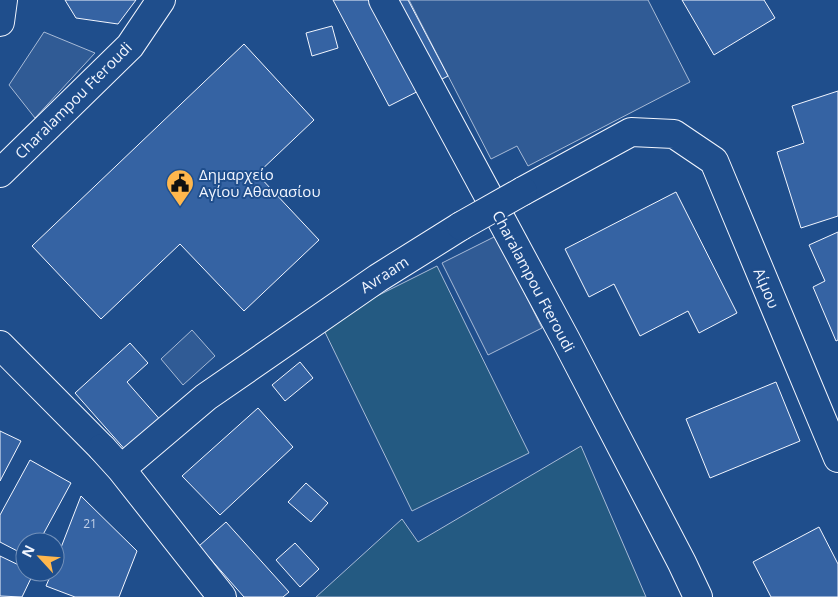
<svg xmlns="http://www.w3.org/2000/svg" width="838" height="597" font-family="'Open Sans',sans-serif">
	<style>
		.green { fill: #245a82; stroke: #a8bbd7 }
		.parking { fill: #305b95; stroke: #a8bbd7 }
		.building { fill: #3563a3; stroke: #f2f6ff }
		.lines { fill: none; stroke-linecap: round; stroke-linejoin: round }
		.pedestrian-casing { stroke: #f2f6ff; stroke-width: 30 }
		.minor-casing { stroke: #f2f6ff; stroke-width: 30 }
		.tertiary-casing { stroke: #f2f6ff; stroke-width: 30 }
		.pedestrian { stroke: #1f4e8c; stroke-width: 28 }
		.minor { stroke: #1f4e8c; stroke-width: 28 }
		.tertiary { stroke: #1f4e8c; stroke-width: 28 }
		.minor-bridge-casing { stroke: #f2f6ff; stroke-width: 30; stroke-linecap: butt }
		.minor-bridge { stroke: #1f4e8c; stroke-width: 28 }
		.labels { text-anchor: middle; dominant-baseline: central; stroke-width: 4; stroke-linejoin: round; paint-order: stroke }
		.number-label { font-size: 12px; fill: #c3d1e8 }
		.street-label { font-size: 15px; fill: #f2f6ff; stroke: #1f4e8c }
		.poi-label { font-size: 15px; fill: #f2f6ff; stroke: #1f4e8c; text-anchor: start }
	</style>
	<rect width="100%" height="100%" fill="#1f4e8c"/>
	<!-- green -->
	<path class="green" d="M437 266 529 453 412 511 321 324Z
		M581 446 646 597H316L402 519 418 542Z"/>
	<!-- parking -->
	<path class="parking" d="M409 0H648L690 82 528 166 517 146 491 159Z
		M44 32 95 53 35 118 9 85Z
		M496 236 542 328 488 355 442 263Z
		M192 330 215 356 183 385 161 359Z"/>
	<!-- building -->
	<path class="building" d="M65 0H136L118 24 76 18Z
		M333 0H408L448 76 389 106Z
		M682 0H764L775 18 714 55Z
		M332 26 338 48 312 56 306 33Z
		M244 44 314 120 257 174 319 240 244 311 180 244 101 319 32 246Z
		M838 91V216L801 228 777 152 804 143 792 106Z
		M676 192 737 313 699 333 688 311 640 336 614 284 589 297 565 249Z
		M838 232V340L836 341 813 287 825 281 809 245Z
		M130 343 148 363 127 382 163 423 128 453 75 393Z
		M300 362 313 378 285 401 272 385Z
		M776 382 800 441 710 478 686 419Z
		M258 408 293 447 220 515 182 476Z
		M0 431 21 441 0 481Z
		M30 460 71 483 39 542H25V555L0 542V515Z
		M306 483 328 503 311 522 288 502Z
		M81 496 137 551 119 597H75L46 586 52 572H55V563Z
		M226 522 289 592 283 597H244L199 546Z
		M819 527 838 564V597H771L753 562Z
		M295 543 319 569 300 587 276 560Z
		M0 556 25 568V572H34L22 597 0 596Z"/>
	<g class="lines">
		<!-- pedestrian casing -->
		<g class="pedestrian-casing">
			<path id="pedestrian" d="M0 173 130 46 161 0
				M0 345 102 448"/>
		</g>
		<!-- minor casing -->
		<g class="minor-casing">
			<path id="minor" d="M0 22 3 0
				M523 191 631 132 674 134 714 161 838 458
				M102 448 121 469 222 597
				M121 469 206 397 378 278 461 226"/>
		</g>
		<!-- tertiary casing -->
		<g class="tertiary-casing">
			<path id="tertiary" d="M383 0 566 340 682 563 698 597"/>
		</g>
		<!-- pedestrian -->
		<use href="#pedestrian" class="pedestrian"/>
		<!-- minor -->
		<use href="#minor" class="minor"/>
		<!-- tertiary -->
		<use href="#tertiary" class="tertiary"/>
		<!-- minor-bridge casing -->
		<g class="minor-bridge-casing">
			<path id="minor-bridge" d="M461 226 523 191"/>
		</g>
		<!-- minor-bridge -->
		<use href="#minor-bridge" class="minor-bridge"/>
	</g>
	<!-- icons -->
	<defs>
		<g id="civic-pin" transform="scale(1.4375)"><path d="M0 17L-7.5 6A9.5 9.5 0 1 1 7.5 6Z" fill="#ffb74d" stroke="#1f4e8c"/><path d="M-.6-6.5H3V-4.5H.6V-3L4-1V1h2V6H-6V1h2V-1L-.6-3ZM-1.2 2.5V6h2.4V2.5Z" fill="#111"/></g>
	</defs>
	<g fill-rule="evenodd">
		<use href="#civic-pin" x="180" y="183"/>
	</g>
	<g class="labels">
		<!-- number labels -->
		<g class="number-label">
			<text x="90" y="523">21</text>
		</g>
		<!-- street labels -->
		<g class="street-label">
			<text transform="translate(73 100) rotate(-45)">Charalampou Fteroudi</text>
			<text transform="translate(384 274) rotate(-33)">Avraam</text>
			<text transform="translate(534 281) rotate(62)">Charalampou Fteroudi</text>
			<text transform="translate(767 288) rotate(67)">Αίμου</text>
		</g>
		<!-- poi labels -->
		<g class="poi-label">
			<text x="199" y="174">Δημαρχείο<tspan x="199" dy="17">Αγίου Αθανασίου</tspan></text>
		</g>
	</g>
	<!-- north arrow -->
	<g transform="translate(40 557) rotate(296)"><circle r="24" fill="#1f4e8c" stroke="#7391ba"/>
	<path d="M0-4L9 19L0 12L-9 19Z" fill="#ffb74d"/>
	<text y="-8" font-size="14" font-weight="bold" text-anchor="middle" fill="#f2f6ff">N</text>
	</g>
</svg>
